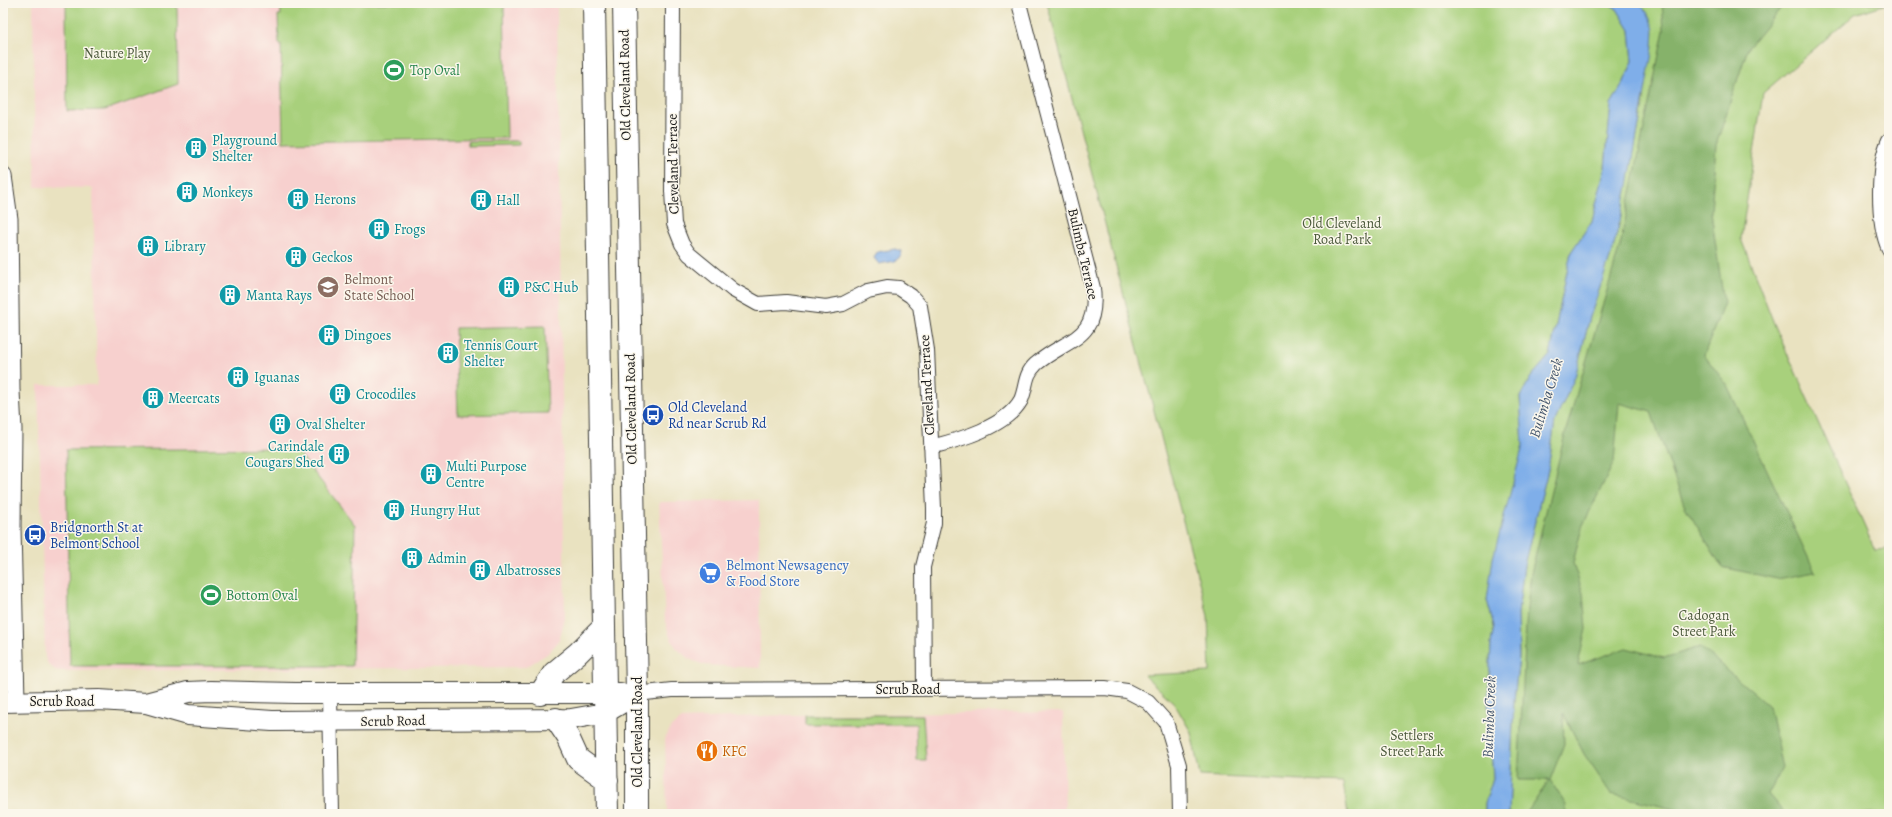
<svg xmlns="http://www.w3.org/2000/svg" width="1892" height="817" font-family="Alegreya,serif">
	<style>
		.built { fill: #f7d0ce }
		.green { fill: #a8d07b; stroke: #62764c }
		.forest { fill: #86b26b; stroke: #516744 }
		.water { fill: #7faee9; stroke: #4e6582 }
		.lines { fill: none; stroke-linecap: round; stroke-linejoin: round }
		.minor-casing { stroke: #3b3a35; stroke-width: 16 }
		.tertiary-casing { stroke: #3b3a35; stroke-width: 19 }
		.secondary-casing { stroke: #3b3a35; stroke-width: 22 }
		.trunk-casing { stroke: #3b3a35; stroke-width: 24 }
		.minor { stroke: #fff; stroke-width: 14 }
		.tertiary { stroke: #fff; stroke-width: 17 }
		.secondary { stroke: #fff; stroke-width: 20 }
		.trunk { stroke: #fff; stroke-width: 22 }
		.labels { text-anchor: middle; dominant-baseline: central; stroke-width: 3; stroke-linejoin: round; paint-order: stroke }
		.park-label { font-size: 14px; fill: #4d5b3d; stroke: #fbf7ec }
		.leisure-label { font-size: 14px; fill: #27864d; stroke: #fbf7ec; text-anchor: start }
		.street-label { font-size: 14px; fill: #1c1c1c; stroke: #fbf7ec }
		.culture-label { font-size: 14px; fill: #0d838f; stroke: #fbf7ec; text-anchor: start }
		.education-label { font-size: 14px; fill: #785e54; stroke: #fbf7ec; text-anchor: start }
		.transit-label { font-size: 14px; fill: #164399; stroke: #fbf7ec; text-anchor: start }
		.shop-label { font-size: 14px; fill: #366cbe; stroke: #fbf7ec; text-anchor: start }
		.food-label { font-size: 14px; fill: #c56008; stroke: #fbf7ec; text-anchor: start }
		.water-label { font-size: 15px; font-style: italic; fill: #44566e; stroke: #fbf7ec }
	</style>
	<rect width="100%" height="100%" fill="#fbf7ec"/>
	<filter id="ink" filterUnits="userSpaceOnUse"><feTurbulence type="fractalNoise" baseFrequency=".025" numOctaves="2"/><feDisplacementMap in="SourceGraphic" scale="8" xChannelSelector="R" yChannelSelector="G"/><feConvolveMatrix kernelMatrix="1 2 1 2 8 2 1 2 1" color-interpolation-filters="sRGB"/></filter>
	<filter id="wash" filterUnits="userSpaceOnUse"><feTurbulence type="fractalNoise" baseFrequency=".012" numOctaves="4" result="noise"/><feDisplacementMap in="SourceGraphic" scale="16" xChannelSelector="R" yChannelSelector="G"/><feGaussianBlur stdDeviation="0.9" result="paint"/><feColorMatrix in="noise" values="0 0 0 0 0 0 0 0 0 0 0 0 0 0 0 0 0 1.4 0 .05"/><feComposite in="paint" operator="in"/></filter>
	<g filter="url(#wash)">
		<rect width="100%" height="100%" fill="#e9e2c0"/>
		<!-- built -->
		<path class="built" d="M33 3H557L565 618 559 641 547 654 526 667 60 671 55 670 48 664 45 657 38 385H97L93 188 35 187Z
			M759 500 760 668 704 665 689 659 677 649 670 637 665 621 659 502Z
			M1063 712 1065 814H667L665 738 671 727 682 719 787 715Z"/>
		<!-- green -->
		<path class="green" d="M66 3H177L178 84 105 110 67 111Z
			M280 3H504L507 138 283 142 281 44H279L278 15H281Z
			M1047 3H1608L1617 9 1630 30 1633 61 1623 84 1611 104 1605 168 1592 221 1571 252 1550 355 1531 377 1520 397 1523 445 1487 600 1494 626 1491 644 1488 703 1493 778 1485 803V814H1348L1343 783 1200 776 1191 732 1174 703 1144 675 1210 672 1208 616Z
			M1638 3H1889L1855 14 1763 93 1741 239 1775 326 1875 550 1889 549V814H1509L1514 700 1519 657 1518 614 1524 565 1548 470 1555 421 1575 377 1590 317 1613 249 1620 222 1644 100 1647 12Z
			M468 141H519V145L468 146Z
			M545 326 548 413 458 415 455 328Z
			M295 448 355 525 352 666H70L66 450Z
			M805 715H923L926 760H917L916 724H805Z"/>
		<!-- forest -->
		<path class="forest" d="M1662 3H1785L1748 48 1716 145 1711 212 1724 303 1704 355 1727 385 1815 572 1777 579 1722 567 1684 505 1651 412 1619 403 1614 462 1582 527 1573 563 1583 593 1586 629 1578 665 1626 648 1664 658 1700 647 1769 706 1782 768 1768 794 1785 814H1694L1611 794 1584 754 1563 713 1564 744 1550 780 1566 805V814H1526L1549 780H1518L1527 608 1531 573 1566 430 1620 246 1664 30Z"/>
		<!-- water -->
		<path class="water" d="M1608 3H1638L1647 12 1654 29 1653 47 1627 191 1613 249 1590 317 1575 377 1555 421 1548 470 1524 565 1518 614 1519 657 1514 700 1509 814H1485V803L1493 778 1488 703 1491 643 1494 626 1487 600 1493 558 1523 445 1520 397 1531 377 1550 355 1571 252 1592 221 1605 168 1611 104 1623 84 1633 61 1630 30 1617 9Z
			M895 249 902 251 901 256 895 261 879 264 874 258 877 252Z"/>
	</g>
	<g filter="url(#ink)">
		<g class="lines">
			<!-- minor casing -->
			<g class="minor-casing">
				<path id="minor" d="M673 3 672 191 674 224 682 244 689 254 733 290 758 304 786 302 826 307 843 304 868 291 887 287 899 288 911 296 920 306 927 350 934 508V523L923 567 924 689
					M1889 140C1877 165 1877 223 1889 249
					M931 447C959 440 1006 427 1021 400 1027 386 1024 375 1036 364 1068 337 1099 341 1093 288L1019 3
					M330 693 332 814
					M637 694 672 690 1105 688 1127 691 1148 702 1166 722 1179 765 1180 814"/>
			</g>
			<!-- tertiary casing -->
			<g class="tertiary-casing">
				<path id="tertiary" d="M3 176 9 219 11 391 13 429 12 528 16 701"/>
			</g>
			<!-- secondary casing -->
			<g class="secondary-casing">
				<path id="secondary" d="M3 702 99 700 146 703 188 715 272 721 571 719 605 713 637 694
					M146 703 188 692 211 691 295 693H620"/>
			</g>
			<!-- trunk casing -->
			<g class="trunk-casing">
				<path id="trunk" d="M594 3 607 814
					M624 3 637 694V814
					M540 694 554 673 578 653 604 627
					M556 719 568 737 578 759 607 780"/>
			</g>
			<!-- minor -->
			<use href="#minor" class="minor"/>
			<!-- tertiary -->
			<use href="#tertiary" class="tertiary"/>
			<!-- secondary -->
			<use href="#secondary" class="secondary"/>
			<!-- trunk -->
			<use href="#trunk" class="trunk"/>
		</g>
	</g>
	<!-- icons -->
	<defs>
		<g id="stadium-disc" transform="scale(1.15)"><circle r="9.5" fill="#2e9e5b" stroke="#fbf7ec"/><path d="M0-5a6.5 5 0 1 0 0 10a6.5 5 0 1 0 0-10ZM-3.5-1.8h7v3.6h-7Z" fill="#fff"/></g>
		<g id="building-disc" transform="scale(1.15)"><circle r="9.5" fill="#0f9aa8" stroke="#fbf7ec"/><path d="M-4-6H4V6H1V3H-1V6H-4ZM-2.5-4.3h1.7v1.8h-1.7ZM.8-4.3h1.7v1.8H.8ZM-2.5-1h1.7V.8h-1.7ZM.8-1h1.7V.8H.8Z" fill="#fff"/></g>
		<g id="school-disc" transform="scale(1.15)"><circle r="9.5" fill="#8d6e63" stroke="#fbf7ec"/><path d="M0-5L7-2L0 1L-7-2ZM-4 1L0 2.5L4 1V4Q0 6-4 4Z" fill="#fff"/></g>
		<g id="bus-disc" transform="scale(1.15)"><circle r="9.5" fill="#1a4fb4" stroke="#fbf7ec"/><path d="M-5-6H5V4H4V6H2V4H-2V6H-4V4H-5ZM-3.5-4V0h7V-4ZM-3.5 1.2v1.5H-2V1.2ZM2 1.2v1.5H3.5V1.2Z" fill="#fff"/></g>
		<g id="supermarket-disc" transform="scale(1.15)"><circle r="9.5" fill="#3f7fe0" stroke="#fbf7ec"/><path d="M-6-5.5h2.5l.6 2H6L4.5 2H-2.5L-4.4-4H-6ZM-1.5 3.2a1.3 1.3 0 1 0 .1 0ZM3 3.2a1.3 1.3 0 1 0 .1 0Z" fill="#fff"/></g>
		<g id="restaurant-disc" transform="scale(1.15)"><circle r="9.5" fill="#e8710a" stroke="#fbf7ec"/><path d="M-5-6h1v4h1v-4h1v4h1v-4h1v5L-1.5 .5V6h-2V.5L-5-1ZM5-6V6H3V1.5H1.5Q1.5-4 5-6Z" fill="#fff"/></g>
	</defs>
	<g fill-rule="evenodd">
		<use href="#stadium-disc" x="394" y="70"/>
		<use href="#building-disc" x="196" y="148"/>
		<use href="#building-disc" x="187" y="192"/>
		<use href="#building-disc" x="298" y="199"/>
		<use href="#building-disc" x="481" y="200"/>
		<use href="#building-disc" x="379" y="229"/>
		<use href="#building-disc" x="148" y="246"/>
		<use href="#building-disc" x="296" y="257"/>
		<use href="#school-disc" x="328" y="287"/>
		<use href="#building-disc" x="509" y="287"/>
		<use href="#building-disc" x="230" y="295"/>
		<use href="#building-disc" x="329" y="335"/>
		<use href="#building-disc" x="448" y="353"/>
		<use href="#building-disc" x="238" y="377"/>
		<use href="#building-disc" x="340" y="394"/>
		<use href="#building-disc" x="153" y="398"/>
		<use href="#bus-disc" x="653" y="415"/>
		<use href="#building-disc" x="280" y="424"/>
		<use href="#building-disc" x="339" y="454"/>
		<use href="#building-disc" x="431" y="474"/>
		<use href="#building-disc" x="394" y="510"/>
		<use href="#bus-disc" x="35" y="535"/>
		<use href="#building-disc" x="412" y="558"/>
		<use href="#building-disc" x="480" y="570"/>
		<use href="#supermarket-disc" x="710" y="573"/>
		<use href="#stadium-disc" x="211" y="595"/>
		<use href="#restaurant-disc" x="707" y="751"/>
	</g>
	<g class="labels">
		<!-- park labels -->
		<g class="park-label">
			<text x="117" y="53">Nature Play</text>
			<text x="1342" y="223">Old Cleveland<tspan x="1342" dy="16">Road Park</tspan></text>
			<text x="1704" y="615">Cadogan<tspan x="1704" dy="16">Street Park</tspan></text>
			<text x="1412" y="735">Settlers<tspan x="1412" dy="16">Street Park</tspan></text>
		</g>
		<!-- leisure labels -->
		<g class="leisure-label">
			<text x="410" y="70">Top Oval</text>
			<text x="226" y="595">Bottom Oval</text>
		</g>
		<!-- street labels -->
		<g class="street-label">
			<text transform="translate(625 85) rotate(-91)">Old Cleveland Road</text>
			<text transform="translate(673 164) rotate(-91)">Cleveland Terrace</text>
			<text transform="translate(1083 254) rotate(77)">Bulimba Terrace</text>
			<text transform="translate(927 385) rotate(-93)">Cleveland Terrace</text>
			<text transform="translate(631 409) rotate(-91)">Old Cleveland Road</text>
			<text x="908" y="689">Scrub Road</text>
			<text x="62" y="701">Scrub Road</text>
			<text transform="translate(393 721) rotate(-1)">Scrub Road</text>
			<text transform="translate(637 732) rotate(-90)">Old Cleveland Road</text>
		</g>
		<!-- culture labels -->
		<g class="culture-label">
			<text x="212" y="140">Playground<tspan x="212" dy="16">Shelter</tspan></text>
			<text x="202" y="192">Monkeys</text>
			<text x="314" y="199">Herons</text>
			<text x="496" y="200">Hall</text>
			<text x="394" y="229">Frogs</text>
			<text x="164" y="246">Library</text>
			<text x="312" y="257">Geckos</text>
			<text x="524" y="287">P&amp;C Hub</text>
			<text x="246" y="295">Manta Rays</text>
			<text x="344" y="335">Dingoes</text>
			<text x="464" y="345">Tennis Court<tspan x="464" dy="16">Shelter</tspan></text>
			<text x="254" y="377">Iguanas</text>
			<text x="356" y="394">Crocodiles</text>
			<text x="168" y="398">Meercats</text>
			<text x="296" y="424">Oval Shelter</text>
			<text x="324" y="446" text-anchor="end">Carindale<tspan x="324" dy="16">Cougars Shed</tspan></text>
			<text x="446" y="466">Multi Purpose<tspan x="446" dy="16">Centre</tspan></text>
			<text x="410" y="510">Hungry Hut</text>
			<text x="428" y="558">Admin</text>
			<text x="496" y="570">Albatrosses</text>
		</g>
		<!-- education labels -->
		<g class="education-label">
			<text x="344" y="279">Belmont<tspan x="344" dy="16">State School</tspan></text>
		</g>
		<!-- transit labels -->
		<g class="transit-label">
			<text x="668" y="407">Old Cleveland<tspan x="668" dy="16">Rd near Scrub Rd</tspan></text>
			<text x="50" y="527">Bridgnorth St at<tspan x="50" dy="16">Belmont School</tspan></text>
		</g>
		<!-- shop labels -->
		<g class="shop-label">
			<text x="726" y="565">Belmont Newsagency<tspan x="726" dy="16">&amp; Food Store</tspan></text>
		</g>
		<!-- food labels -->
		<g class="food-label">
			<text x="722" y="751">KFC</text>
		</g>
		<!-- water labels -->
		<g class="water-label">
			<text transform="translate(1546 398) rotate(-73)">Bulimba Creek</text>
			<text transform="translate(1489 717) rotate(-88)">Bulimba Creek</text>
		</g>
	</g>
	<!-- margin -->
	<rect width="1892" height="817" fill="none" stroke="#fbf7ec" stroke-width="16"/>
</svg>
